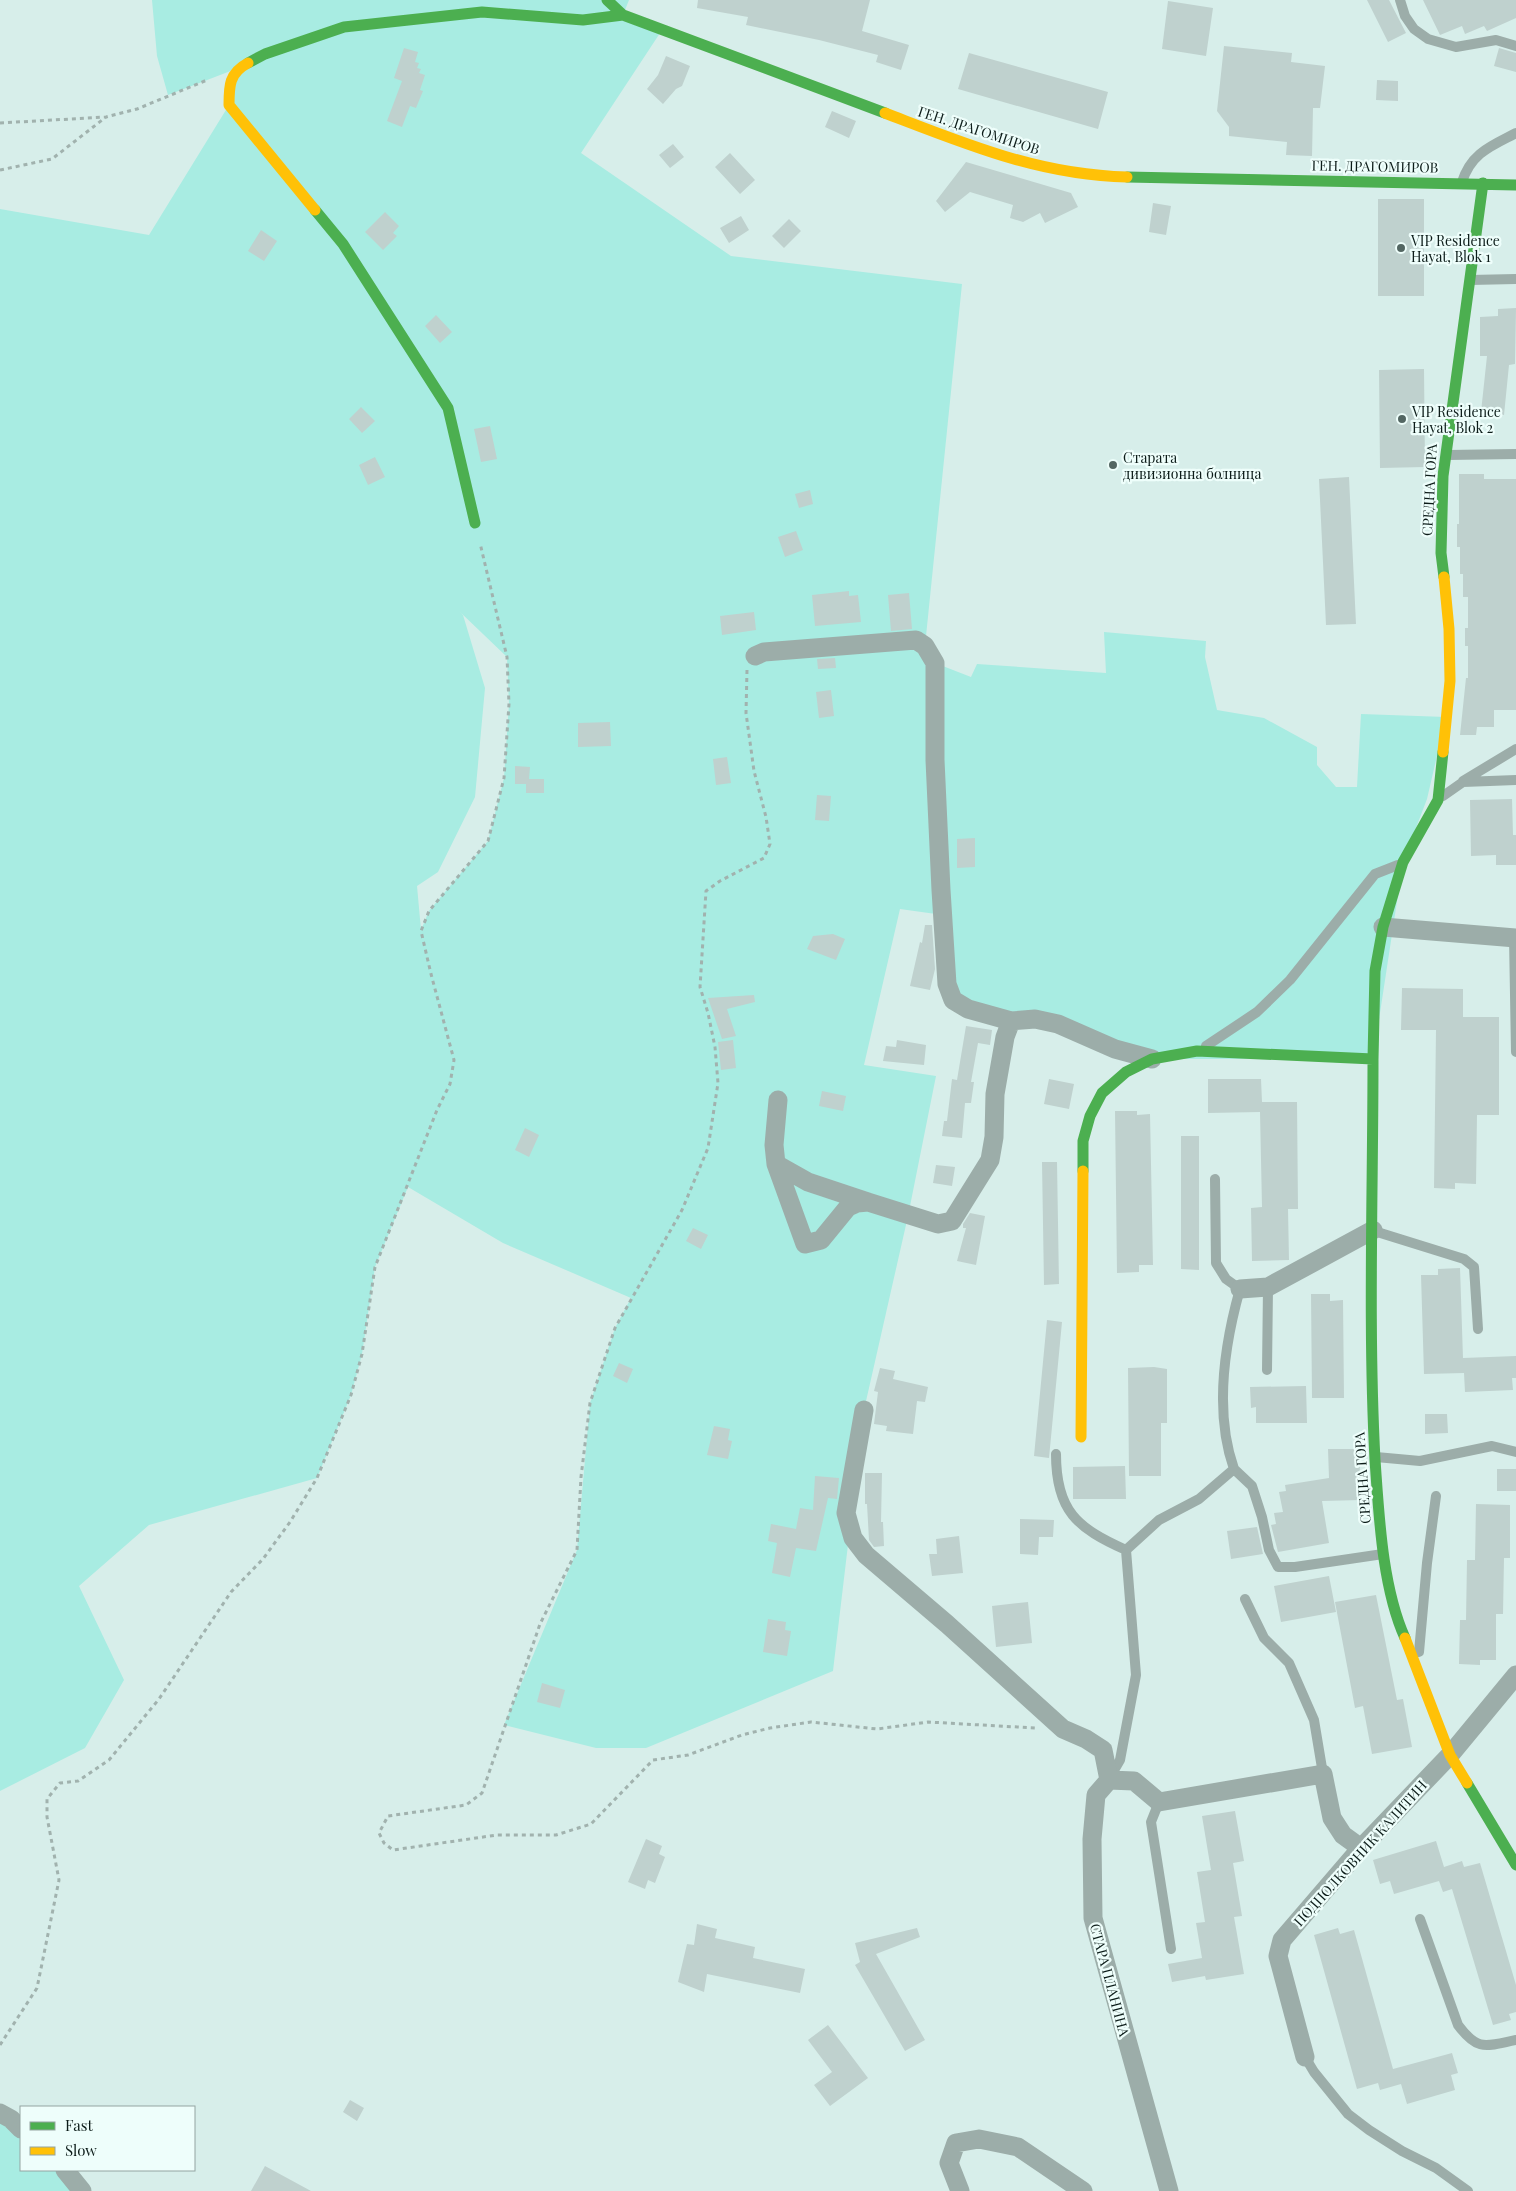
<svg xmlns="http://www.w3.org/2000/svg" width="1516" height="2191" font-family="'Playfair Display',serif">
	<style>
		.green { fill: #a8ece2; fill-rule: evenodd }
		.building { fill: #bfd1ce }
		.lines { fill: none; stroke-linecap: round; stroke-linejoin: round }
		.path { stroke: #a1b2ae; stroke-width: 3; stroke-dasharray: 4 4; stroke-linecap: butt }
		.lane { stroke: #9cada9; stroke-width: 10 }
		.street { stroke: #9cada9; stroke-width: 19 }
		.fast { stroke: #4caf50; stroke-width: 11 }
		.slow { stroke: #ffc107; stroke-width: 11 }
		.poi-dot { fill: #536662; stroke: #eefefb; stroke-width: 2 }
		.labels { text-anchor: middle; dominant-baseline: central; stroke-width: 4.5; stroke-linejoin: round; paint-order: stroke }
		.street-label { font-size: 14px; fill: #0c1c19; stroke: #eefefb }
		.poi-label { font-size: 14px; fill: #0c1c19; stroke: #eefefb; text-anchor: start }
	</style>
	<rect width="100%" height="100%" fill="#d7eeea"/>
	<!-- green -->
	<path class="green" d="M152 0H629L623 15 662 30 581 153 731 256 962 284 925 646 935 663 971 677 977 664 1106 673 1104 632 1206 641 1205 657 1217 710 1264 718 1317 747V765L1336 787H1357L1361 714 1446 717 1427 799 1403 862 1373 1059H1152L953 1000 943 915 900 909 864 1065 936 1076 908 1216 864 1410 833 1671 646 1748H596L504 1725 577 1550 590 1403 615 1328 631 1298 503 1243 408 1187 375 1267 362 1354 351 1395 317 1478 149 1525 79 1586 124 1680 85 1748 0 1791V209L149 235 229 105 241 67 168 95 157 56ZM459 611 507 657 509 704 504 778 488 841 429 911 421 930 417 886 438 872 475 797 485 688 463 615Z
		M0 2113 21 2129V2170H65L82 2191H0Z"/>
	<!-- building -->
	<path class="building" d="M698 0H870L862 31 909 45 901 70 876 62 878 55 819 40 746 25 748 17 697 8Z
		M1367 0H1389L1406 33 1388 42Z
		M1423 0H1516V18L1487 31 1484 26 1465 34 1462 26 1440 35Z
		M1168 1 1213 8 1206 56 1162 49Z
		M1224 46 1292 53 1291 62 1325 66 1320 108H1313L1312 156 1286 155 1287 142 1229 136V127L1217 111Z
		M404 48 418 52 415 62 419 63 417 68 421 69 419 73 425 75 420 90 423 91 416 108 410 106 402 127 387 121 402 81 394 78Z
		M1499 48 1516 53V72L1494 66Z
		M969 53 1108 92 1098 129 958 89Z
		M666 56 690 66 682 86 676 89 663 104 647 89 658 75Z
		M1377 80 1398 81V101L1376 100Z
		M832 111 856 121 849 138 825 127Z
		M673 144 684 157 670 168 659 155Z
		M730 153 755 180 740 194 715 167Z
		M966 162 1071 193 1078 207 1045 223 1040 213 1023 222 1010 218 1013 205 970 192 945 212 936 201Z
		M1378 199H1424V296H1378Z
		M1153 203 1171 206 1166 235 1149 232Z
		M385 212 399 226 393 233 397 236 383 250 365 232Z
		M741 216 749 230 729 243 720 228Z
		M789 219 801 231 784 248 772 236Z
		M261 230 277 241 264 261 248 251Z
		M1516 308 1515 364 1509 365 1504 415 1481 412 1487 356H1480V317L1498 316V309Z
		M436 315 452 332 440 343 425 326Z
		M1424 369 1425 467 1380 468 1379 370Z
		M361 407 375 421 362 433 349 419Z
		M490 426 497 459 481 462 474 429Z
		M375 457 385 477 368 485 359 465Z
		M1459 474H1484V479H1516V710H1494V727H1477L1476 735H1460L1466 678H1468V646H1465V628H1468V597H1463V574H1460V547H1457V524H1459Z
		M1349 477 1356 624 1326 625 1319 479Z
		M810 490 813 504 799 508 795 494Z
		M796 531 803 550 785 557 778 537Z
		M849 591V596L858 595 861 622 815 626 812 595Z
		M909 593 912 629 891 631 888 595Z
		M754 612 756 630 722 635 720 616Z
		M835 658 836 668 818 669 817 659Z
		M831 690 834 716 819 718 816 692Z
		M610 722 611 746 578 747V723Z
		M727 757 731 783 716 785 713 759Z
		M515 766 530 767 529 779H544V793H526V784H515Z
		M817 795 831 796 829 821 815 820Z
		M1512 799 1513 835H1516V865H1496V855L1471 856 1470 800Z
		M975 838V867L957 868V839Z
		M925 925H932L935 969 930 990 910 986 920 942 922 943Z
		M833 934 845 939 836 960 807 949 813 936Z
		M1402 988 1463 989V1017H1499V1115H1477L1476 1184 1455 1183V1189L1434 1188 1436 1030H1401Z
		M754 995 755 1002 727 1009 736 1036 722 1039 708 998Z
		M966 1026 992 1030 990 1045 978 1043 971 1082H974L971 1103H965L962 1138 942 1136 944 1121H947L952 1079 957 1080Z
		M733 1040 736 1068 721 1070 718 1042Z
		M897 1040 926 1045 924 1065 883 1061 886 1046 896 1047Z
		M1049 1079 1074 1084 1069 1109 1044 1104Z
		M1208 1079H1261L1262 1102H1297L1298 1209H1288L1289 1260 1252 1261 1251 1208 1262 1207 1260 1112 1208 1113Z
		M822 1091 846 1096 843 1111 819 1106Z
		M1115 1111H1137V1115L1150 1114 1153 1265H1139V1272L1117 1273Z
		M525 1128 539 1135 529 1157 515 1150Z
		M1181 1136H1199V1270L1181 1269Z
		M1042 1162H1057L1059 1284 1044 1285Z
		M936 1165 955 1167 952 1186 933 1183Z
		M970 1213 985 1216 976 1265 957 1261 966 1228H963V1224Z
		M693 1228 708 1235 701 1249 686 1241Z
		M1460 1268 1463 1358 1516 1356V1378H1512L1513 1390 1465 1392 1464 1373 1424 1374 1421 1275H1438V1269Z
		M1311 1294H1330V1301L1343 1300 1344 1398H1312Z
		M1047 1320 1062 1322 1049 1458 1034 1456Z
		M619 1363 633 1369 627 1383 613 1376Z
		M1154 1367 1167 1369V1423H1161V1476H1129L1128 1368Z
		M880 1368 895 1371 893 1379 928 1387 925 1402 917 1401 913 1434 886 1431 887 1426 874 1424 878 1392 874 1391Z
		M1306 1386 1307 1423H1256V1407L1251 1408 1250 1387Z
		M1425 1414H1447L1448 1433 1425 1434Z
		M714 1426 730 1429 728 1440 732 1441 728 1459 707 1455Z
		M1328 1449H1359L1361 1500 1322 1501 1329 1543 1278 1552 1271 1525 1276 1524 1274 1513 1283 1512 1279 1492 1286 1491 1285 1485 1329 1478Z
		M1125 1466 1126 1499H1073V1467Z
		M1497 1469H1516V1491H1497Z
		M865 1473H882L881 1522H883L884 1546 874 1547 869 1540 867 1504H865Z
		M815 1476 839 1478 837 1499 828 1498 816 1551 796 1548 790 1577 772 1573 777 1543 768 1541 771 1524 796 1529 800 1508 813 1510Z
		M1476 1504 1510 1505V1558H1504L1503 1614H1496V1660H1480V1665L1459 1664 1460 1620H1466L1467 1560H1475Z
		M1020 1519 1054 1520 1053 1537H1039L1038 1555 1020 1554Z
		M1257 1527 1263 1554 1231 1559 1227 1531Z
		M959 1536 963 1573 932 1576 929 1554H937L936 1539Z
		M1329 1576 1336 1612 1281 1622 1274 1586Z
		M1376 1595 1397 1700 1403 1699 1412 1747 1372 1754 1363 1706 1355 1708 1335 1602Z
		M1028 1602 1032 1643 996 1647 992 1606Z
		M768 1619 786 1622 785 1630 791 1631 787 1656 763 1652Z
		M542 1683 565 1690 560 1708 537 1702Z
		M1235 1811 1244 1861 1233 1863 1242 1916 1234 1917 1244 1974 1206 1980 1205 1976 1172 1982 1168 1964 1202 1958 1196 1923 1205 1922 1197 1872 1211 1870 1202 1816Z
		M646 1839 662 1846 659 1854 665 1857 655 1883 648 1880 645 1889 628 1882Z
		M1436 1841 1444 1867 1462 1861 1464 1867 1480 1863 1516 1985V2012L1509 2014 1511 2020 1493 2025 1452 1889 1443 1892 1439 1881 1394 1894 1390 1881 1380 1884 1373 1860Z
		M697 1924 717 1929 715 1938 755 1947 753 1958 805 1969 800 1993 707 1974 704 1992 678 1982 687 1944 694 1945Z
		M917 1928 920 1937 876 1954 925 2040 905 2051 855 1965 860 1962 855 1943Z
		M1338 1928 1340 1934 1354 1930 1393 2069 1452 2053 1458 2073 1451 2075 1455 2090 1407 2104 1401 2084 1380 2090 1378 2083 1357 2089 1314 1935Z
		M828 2025 868 2078 830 2106 814 2085 832 2072 808 2040Z
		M350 2100 364 2108 357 2121 343 2112Z
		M265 2166 311 2191H251Z"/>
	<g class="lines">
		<!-- path -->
		<path class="path" d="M0 123 106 117 137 109 207 80
			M0 170 52 159 106 117
			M747 670 746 713 754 771 766 817 770 844 764 858 720 881 706 891 700 987 708 1013 715 1047 718 1083 708 1148 682 1210 615 1328 590 1403 581 1477 577 1550 540 1624 482 1793 466 1805 388 1816 379 1833 384 1843 393 1850 497 1835H556L591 1824 653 1760 688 1755 742 1735 770 1728 811 1722 877 1729 928 1722 1035 1728
			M0 2045 37 1988 59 1880 47 1817V1799L60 1783 78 1781 109 1760 159 1699 231 1592 263 1559 290 1522 317 1478 351 1395 362 1354 375 1267 437 1110 450 1084 454 1060 431 974 421 931 429 911 488 841 504 778 509 704 507 657 480 543"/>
		<!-- lane -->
		<path class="lane" d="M1400 0 1405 16 1414 29 1428 39 1456 47 1496 40 1516 46
			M1462 182C1471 153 1491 146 1516 133
			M1470 280 1516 279
			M1448 455 1516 454
			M1463 781 1516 749
			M1443 796 1463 782 1516 780
			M1514 937 1516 1052
			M1206 1046 1257 1012 1290 980 1375 874 1398 865
			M1374 1231 1464 1259 1474 1267 1478 1329
			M1267 1370 1268 1287
			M1056 1454C1056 1511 1077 1528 1126 1550
			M1376 1457 1420 1461 1492 1446 1516 1452
			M1234 1469 1252 1486 1262 1517 1269 1550 1278 1567H1295L1383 1554
			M1245 1599 1264 1638 1289 1663 1314 1720 1323 1774
			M1419 1652 1427 1563 1436 1496
			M1109 1779 1120 1760 1136 1675 1126 1550 1159 1520 1199 1499 1234 1469C1214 1412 1224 1346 1240 1289L1226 1279 1216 1263 1215 1179
			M1159 1802 1151 1822 1171 1949
			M1420 1919 1458 2025C1478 2052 1486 2046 1516 2040
			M1305 2057 1314 2072 1348 2114 1369 2130 1402 2151 1436 2168 1468 2191"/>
		<!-- street -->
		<path class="street" d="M755 656 764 652 916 640 925 646 935 663V760L941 890 947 984 953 1000 968 1009 1011 1021 1035 1019 1058 1024 1115 1049 1152 1059
			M1383 927 1516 938
			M778 1100 774 1145 776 1164 805 1244 821 1240 848 1207 857 1203 868 1202 938 1224 952 1221 990 1160 994 1137 995 1094 1005 1037 1011 1021
			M776 1164 808 1182 868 1202
			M1240 1289 1268 1287 1373 1230
			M864 1410 846 1513 853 1538 866 1555 947 1624 1063 1729 1086 1739 1103 1750 1109 1780
			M1305 2057 1278 1956 1282 1940 1361 1848 1450 1755 1516 1675
			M0 2113 11 2119 21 2129
			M65 2170 82 2191
			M960 2191 949 2163 956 2143 979 2139 1018 2147 1083 2191
			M1169 2191 1093 1918 1092 1839 1096 1795 1109 1780 1134 1781 1159 1802 1323 1774 1332 1818 1343 1835 1361 1848"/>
		<!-- fast -->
		<path class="fast" d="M607 0 623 15 885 113
			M248 63 265 54 344 27 482 12 583 20 623 15
			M1127 177 1516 185
			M315 210 343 244 448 408 475 523
			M1444 577 1441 553 1443 476 1483 183
			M1373 1059C1373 1192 1368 1327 1375 1460 1379 1515 1382 1587 1405 1638
			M1083 1171V1141L1090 1116 1102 1093 1126 1072 1152 1059 1197 1051 1373 1059 1375 971 1383 927 1403 862 1438 800 1443 752
			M1467 1783 1516 1865"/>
		<!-- slow -->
		<path class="slow" d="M248 63C229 73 229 86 229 105L315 210
			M885 113C966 144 1039 175 1127 177
			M1443 752 1450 681 1449 629 1444 577
			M1081 1437 1083 1171
			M1405 1638 1450 1755 1467 1783"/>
	</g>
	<!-- markers -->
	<g class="poi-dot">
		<circle cx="1401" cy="248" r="5"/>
		<circle cx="1402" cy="419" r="5"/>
		<circle cx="1113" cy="465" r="5"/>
	</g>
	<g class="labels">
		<!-- street labels -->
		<g class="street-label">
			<text transform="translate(979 130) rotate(18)">ГЕН. ДРАГОМИРОВ</text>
			<text transform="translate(1375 166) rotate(1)">ГЕН. ДРАГОМИРОВ</text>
			<text transform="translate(1429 490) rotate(-87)">СРЕДНА ГОРА</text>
			<text transform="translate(1362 1478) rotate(-94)">СРЕДНА ГОРА</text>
			<text transform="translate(1360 1853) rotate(-48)">ПОДПОЛКОВНИК КАЛИТИН</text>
			<text transform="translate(1110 1980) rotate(75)">СТАРА ПЛАНИНА</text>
		</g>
		<!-- poi labels -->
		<g class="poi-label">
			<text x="1411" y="240">VIP Residence<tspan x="1411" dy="16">Hayat, Blok 1</tspan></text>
			<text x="1412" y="411">VIP Residence<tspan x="1412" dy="16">Hayat, Blok 2</tspan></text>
			<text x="1123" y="457">Старата<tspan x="1123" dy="16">дивизионна болница</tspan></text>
		</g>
	</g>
	<!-- legend -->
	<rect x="20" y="2106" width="175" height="65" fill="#eefefb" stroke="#94a4a1"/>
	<rect x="30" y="2122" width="25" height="8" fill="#4caf50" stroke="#94a4a1"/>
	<text x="65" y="2131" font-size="15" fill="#0c1c19">Fast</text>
	<rect x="30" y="2147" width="25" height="8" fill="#ffc107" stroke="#94a4a1"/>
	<text x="65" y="2156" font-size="15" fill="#0c1c19">Slow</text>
</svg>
